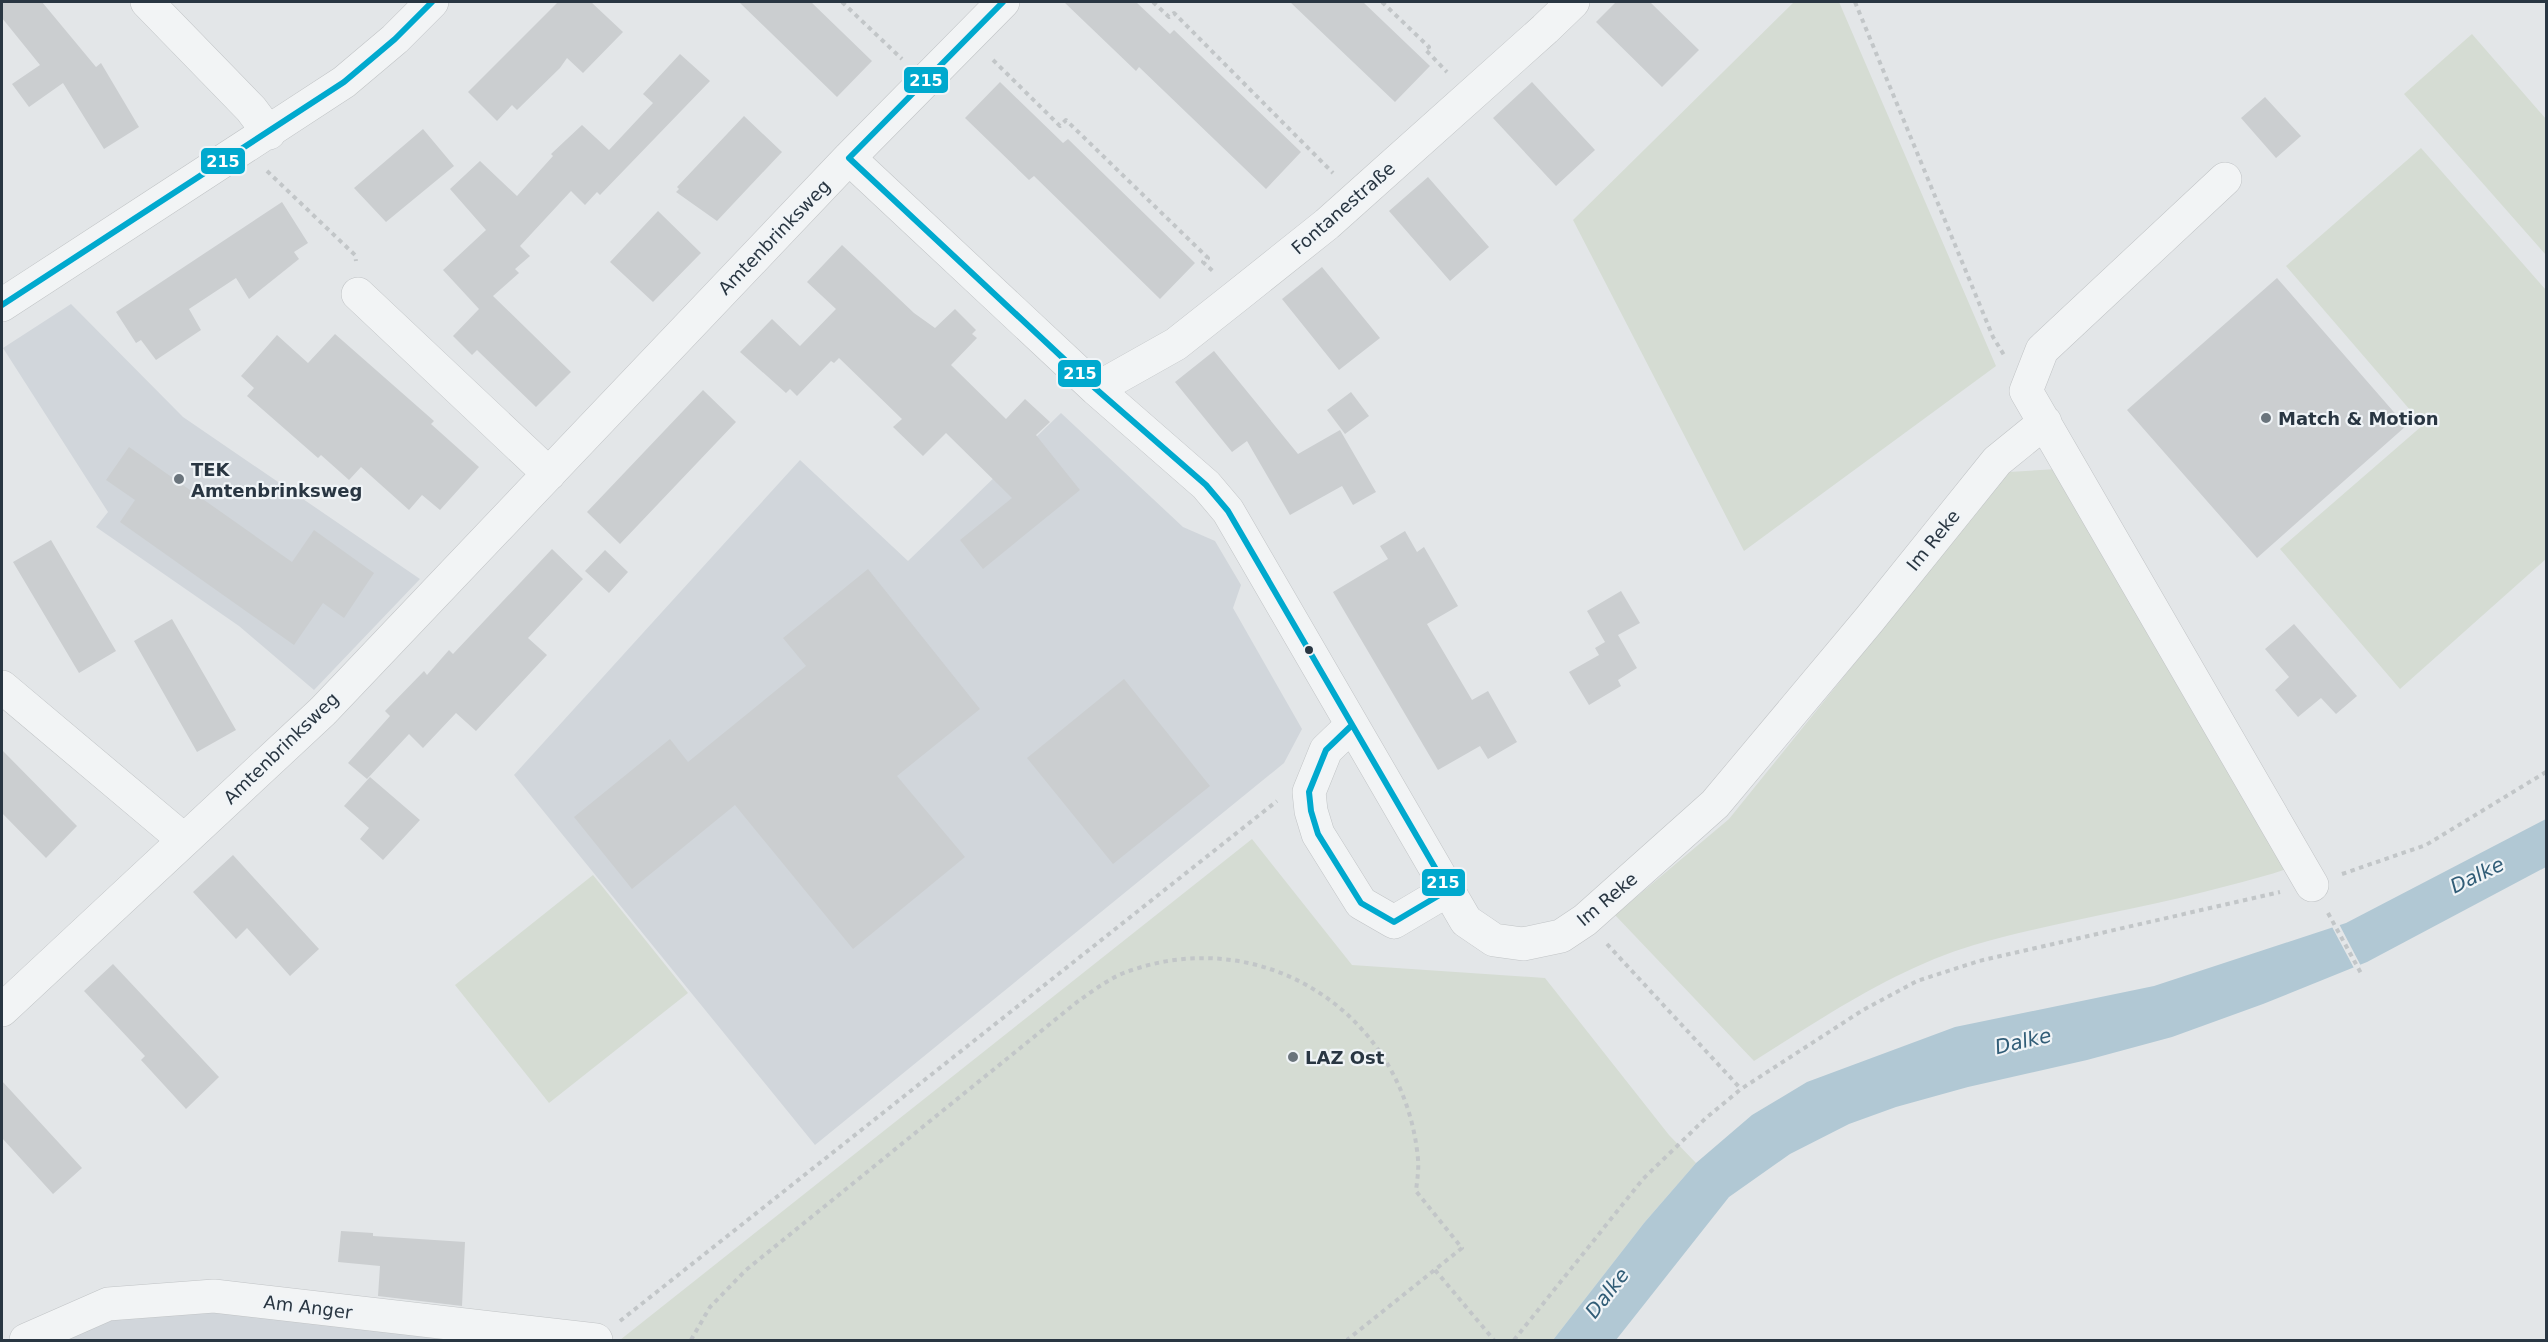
<svg xmlns="http://www.w3.org/2000/svg" width="2548" height="1342" font-family="'DejaVu Sans',sans-serif">
	<style>
		.built { fill: #d1d6db }
		.green { fill: #d5dcd3 }
		.water { fill: #b1c8d4 }
		.pier { fill: #e3e6e8 }
		.building { fill: #cbced0 }
		.lines { fill: none; stroke-linecap: round; stroke-linejoin: round }
		.minor-casing { stroke: #c1c4c6; stroke-width: 34 }
		.path { stroke: #c2c6c8; stroke-width: 4; stroke-dasharray: 4.5 4.5; stroke-linecap: butt }
		.minor { stroke: #f2f4f5; stroke-width: 33 }
		.bus-1-casing { stroke: #f0f4f7; stroke-width: 10 }
		.bus-1 { stroke: #00a9ce; stroke-width: 6 }
		.poi-dot { fill: #6a747c; stroke: #f0f4f7; stroke-width: 2 }
		.bus-dot { fill: #293642; stroke: #f0f4f7; stroke-width: 2 }
		.labels { text-anchor: middle; dominant-baseline: central; stroke-width: 4.5; stroke-linejoin: round; paint-order: stroke }
		.street-label { font-size: 18px; fill: #293642; stroke: #f0f4f7 }
		.poi-label { font-size: 18px; font-weight: bold; fill: #293642; stroke: #f0f4f7; text-anchor: start }
		.water-label { font-size: 20px; font-style: italic; fill: #315d77; stroke: #f0f4f7 }
		.line-badge { stroke: #f0f4f7; stroke-width: 2 }
		.badge-label { font-size: 16px; text-anchor: middle; font-weight: bold; fill: #fff }
	</style>
	<rect width="100%" height="100%" fill="#e3e6e8"/>
	<!-- built -->
	<path class="built" d="M71 304 183 417 420 579 314 690 239 626 96 527 108 512 3 348Z
		M1061 413 1183 527 1215 541 1241 585 1233 608 1302 729 1284 763 815 1145 514 775 800 460 908 561Z
		M215 1310 508 1340H66L120 1316Z"/>
	<!-- green -->
	<path class="green" d="M1794 2H1839L1996 366 1744 551 1573 220Z
		M2472 34 2546 119V255L2404 94Z
		M2421 148 2546 290V559L2400 689 2280 549 2423 425 2286 266Z
		M2057 469 2292 867C2271 875 2249 880 2227 886 2143 909 2057 921 1974 945 1894 969 1824 1017 1754 1061L1615 915 1729 819 2009 472Z
		M1252 839 1352 965 1545 978 1669 1135 1696 1163 1644 1223 1553 1340H620Z
		M593 875 688 993 549 1103 455 985Z"/>
	<!-- water -->
	<path class="water" d="M2546 819V867L2367 962 2263 1004 2172 1037 2087 1060 1968 1087 1896 1107 1849 1124 1790 1154 1729 1197 1616 1340H1553L1644 1223 1696 1163 1752 1115 1807 1082 1955 1027 2154 986 2346 923Z"/>
	<!-- pier -->
	<path class="pier" d="M2338 922 2362 968 2355 970 2331 925Z"/>
	<!-- building -->
	<path class="building" d="M2 2H42L96 67 101 63 139 127 104 149 63 83 29 107 12 84 40 65 2 18Z
		M558 2H591L623 32 583 73 567 58 560 68 517 110 512 105 497 121 468 92Z
		M739 2H811L872 61 837 97Z
		M1064 2H1136L1170 34 1174 30 1301 152 1266 189 1139 67 1136 71Z
		M1290 2H1363L1430 66 1395 102Z
		M1616 2H1650L1699 50 1662 87 1596 22Z
		M680 54 710 81 600 195 597 192 585 205 571 191 520 246 530 256 515 269 519 273 493 296 571 372 536 407 477 350 472 355 453 336 479 309 443 270 486 230 450 189 480 161 517 196 553 156 551 154 582 125 609 150 653 103 643 94Z
		M1000 82 1063 143 1068 139 1195 263 1160 299 1034 176 1029 180 965 118Z
		M1532 82 1595 150 1556 186 1493 118Z
		M2265 97 2301 136 2276 158 2241 118Z
		M744 116 782 152 717 221 676 192 679 189 677 187Z
		M423 129 454 166 386 222 354 188Z
		M1428 177 1489 247 1450 281 1389 211Z
		M282 202 308 243 294 252 299 259 249 299 236 278 189 309 201 330 156 360 141 340 136 343 116 312Z
		M658 211 701 253 653 302 610 262Z
		M842 245 914 313 935 328 955 309 976 330 972 334 977 338 951 365 1006 419 1025 399 1050 422 1036 435 1080 490 983 569 960 540 1012 498 946 433 923 456 893 427 902 419 839 358 834 363 831 361 797 396 790 389 786 393 740 352 772 319 800 346 836 309 807 282Z
		M1322 267 1380 338 1339 370 1282 299Z
		M2277 278 2406 426 2257 558 2127 410Z
		M335 334 434 421 431 424 479 467 440 510 422 495 409 510 361 467 349 480 321 455 318 458 247 396 254 388 241 376 277 335 308 363Z
		M1214 351 1298 454 1340 430 1376 492 1353 505 1342 486 1290 515 1247 441 1232 452 1175 382Z
		M703 390 736 422 620 544 587 512Z
		M1351 392 1369 416 1345 434 1327 410Z
		M129 447 292 562 314 530 374 573 344 618 323 603 294 645 120 522 135 500 106 480Z
		M1405 531 1417 552 1424 547 1458 606 1427 624 1472 700 1488 691 1517 742 1488 759 1480 746 1438 770 1333 592 1388 559 1380 546Z
		M51 540 116 651 79 673 13 562Z
		M552 549 583 579 528 638 547 655 476 731 456 713 423 748 409 734 367 779 348 763 390 716 385 711 424 671 427 675 449 650 453 654Z
		M605 550 628 572 609 593 585 571Z
		M868 569 980 709 897 776 965 857 853 949 735 805 632 889 574 817 670 739 688 762 806 666 783 638Z
		M1621 591 1640 623 1618 635 1637 668 1618 680 1621 686 1589 705 1569 672 1599 655 1595 648 1605 642 1587 611Z
		M172 619 236 730 197 752 134 641Z
		M2294 624 2357 696 2336 714 2321 698 2298 717 2275 690 2289 677 2265 649Z
		M1124 679 1210 786 1113 864 1027 758Z
		M2 750 77 826 46 858 2 813Z
		M370 777 420 820 383 860 360 839 369 828 344 806Z
		M233 855 319 949 290 976 247 928 236 939 193 892Z
		M113 964 219 1077 186 1109 141 1060 145 1056 84 991Z
		M2 1081 82 1168 53 1194 2 1138Z
		M341 1231 373 1233V1236L465 1242 462 1306 378 1296 380 1266 338 1262Z"/>
	<g class="lines">
		<!-- minor casing -->
		<g class="minor-casing">
			<path id="minor" d="M147 2 251 109 269 133
				M849 158 1096 389 1206 485 1228 511 1466 921 1494 940 1523 944 1561 936 1585 920 1715 804 1869 620 1997 461 2045 422
				M2225 179 2042 350 2026 391 2312 885
				M358 294 549 474
				M2 305 344 82 395 39 432 2
				M1096 389 1176 344 1238 295 1327 224 1545 29 1573 2
				M2 687 184 840
				M1352 725 1326 750 1309 792 1311 811 1318 834 1361 903 1394 922 1448 890
				M2 1010 323 711 849 158 1003 2
				M26 1340 108 1304 214 1296 596 1340"/>
		</g>
		<!-- path -->
		<path class="path" d="M842 2 902 59
			M1153 2 1169 17 1174 13 1333 173
			M1382 2 1429 47 1425 49 1447 72
			M1855 2 1993 337 2004 355
			M993 60 1060 126 1066 120 1208 258 1203 262 1215 273
			M267 171 355 255 356 261
			M2342 874 2426 845 2546 772
			M2328 913 2362 975
			M1607 944 1741 1089
			M1435 1270 1494 1340
			M620 1321 1277 801
			M691 1340 710 1307 746 1270 1077 1002C1094 990 1112 976 1132 970 1268 924 1405 1017 1418 1159 1419 1170 1417 1181 1416 1191L1462 1248 1347 1340
			M1514 1340 1643 1179 1706 1118 1741 1089 1863 1010 1917 981 1979 961 2280 892"/>
		<!-- minor -->
		<use href="#minor" class="minor"/>
		<!-- bus-1 casing -->
		<g class="bus-1-casing">
			<path id="bus-1" d="M849 158 1096 389 1206 485 1228 511 1448 890 1394 922 1361 903 1318 834 1311 811 1309 792 1326 750 1352 725
				M849 158 1003 2
				M2 305 344 82 395 39 432 2"/>
		</g>
		<!-- bus-1 -->
		<use href="#bus-1" class="bus-1"/>
	</g>
	<!-- markers -->
	<g class="poi-dot">
		<circle cx="2266" cy="418" r="6"/>
		<circle cx="179" cy="479" r="6"/>
		<circle cx="1293" cy="1057" r="6"/>
	</g>
	<circle class="bus-dot" cx="1309" cy="650" r="5"/>
	<g class="labels">
		<!-- street labels -->
		<g class="street-label">
			<text transform="translate(1343 208) rotate(-41)">Fontanestraße</text>
			<text transform="translate(774 237) rotate(-46)">Amtenbrinksweg</text>
			<text transform="translate(1933 540) rotate(-51)">Im Reke</text>
			<text transform="translate(281 748) rotate(-44)">Amtenbrinksweg</text>
			<text transform="translate(1607 899) rotate(-40)">Im Reke</text>
			<text transform="translate(308 1307) rotate(7)">Am Anger</text>
		</g>
		<!-- poi labels -->
		<g class="poi-label">
			<text x="2278" y="418">Match &amp; Motion</text>
			<text x="191" y="469">TEK<tspan x="191" dy="21">Amtenbrinksweg</tspan></text>
			<text x="1305" y="1057">LAZ Ost</text>
		</g>
		<!-- water labels -->
		<g class="water-label">
			<text transform="translate(2477 875) rotate(-26)">Dalke</text>
			<text transform="translate(2023 1041) rotate(-13)">Dalke</text>
			<text transform="translate(1607 1293) rotate(-52)">Dalke</text>
		</g>
	</g>
	<g class="line-badge">
		<rect x="903" y="66" width="46" height="28" rx="6" fill="#00a9ce"/>
		<rect x="200" y="147" width="46" height="28" rx="6" fill="#00a9ce"/>
		<rect x="1057" y="359" width="45" height="29" rx="6" fill="#00a9ce"/>
		<rect x="1421" y="868" width="45" height="29" rx="6" fill="#00a9ce"/>
	</g>
	<g class="badge-label">
		<text x="926" y="86">215</text>
		<text x="223" y="167">215</text>
		<text x="1080" y="379">215</text>
		<text x="1443" y="888">215</text>
	</g>
	<!-- border -->
	<rect width="2548" height="1342" fill="none" stroke="#293642" stroke-width="6"/>
</svg>
